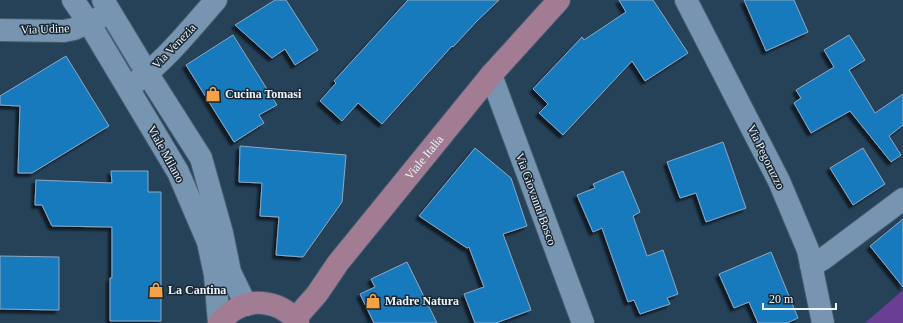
<svg xmlns="http://www.w3.org/2000/svg" width="903" height="323" font-family="Georgia,serif">
	<style>
		.green { fill: #6a3e94 }
		.building { fill: #197abd; stroke: #8aa8c4; filter: url(#shadow) }
		.lines { fill: none; stroke-linecap: round; stroke-linejoin: round }
		.minor-casing { stroke: #465d6f; stroke-width: 24 }
		.major-casing { stroke: #465d6f; stroke-width: 24 }
		.minor { stroke: #7795b0; stroke-width: 22 }
		.major { stroke: #a27c93; stroke-width: 22 }
		.labels { text-anchor: middle; dominant-baseline: central; stroke-width: 3; stroke-linejoin: round; paint-order: stroke }
		.street-label { font-size: 12px; fill: #ebf5fe; stroke: #1b2732 }
		.poi-label { font-size: 12px; font-weight: bold; fill: #ebf5fe; stroke: #1b2732; text-anchor: start }
	</style>
	<defs>
		<filter id="shadow"><feDropShadow dx="-3.5" dy="3.5" stdDeviation="1" flood-color="#0009"/></filter>
	</defs>
	<rect width="100%" height="100%" fill="#264259"/>
	<!-- green -->
	<path class="green" d="M903 290V323H865Z"/>
	<!-- building -->
	<path class="building" d="M275 0H286L318 50 295 65 285 49 272 58 235 25Z
		M408 0H499L477 21 453 47 452 46 382 124 358 103 342 121 320 101 336 83 334 81Z
		M619 0H653L688 53 645 81 632 61 563 135 539 113 548 104 533 89 582 37 584 40 626 12Z
		M744 0H794L808 32 766 51Z
		M233 35 277 105 259 115 264 123 234 142 186 65Z
		M849 35 865 60 849 70 875 113 903 94V125L889 136 901 155 891 162 850 111 811 133 794 103 801 98 796 90 834 67 824 50Z
		M66 56 109 126 32 173H18L20 106 0 105V96Z
		M723 142 746 208 706 222 696 193 680 198 667 162Z
		M240 146 346 155 342 202 303 257 276 255 279 217 260 216 262 183 239 182Z
		M475 148 511 178 527 226 503 234 531 310 496 323H475L464 294 484 287 469 247 467 248 419 216Z
		M863 148 885 184 853 205 830 168Z
		M111 171H148V192H161V321H110V278H112V227L52 226 42 205H35L36 180 112 183Z
		M623 171 640 212 633 216 647 256 663 250 678 294 667 298 670 304 640 314 634 300 628 302 602 228 593 232 577 195 595 188 593 184Z
		M903 219V287L870 246Z
		M771 252 798 318 787 323H758L749 302 734 308 719 274Z
		M0 256 59 257V310L0 309Z
		M407 262 437 323H374L360 294 375 287 371 279Z"/>
	<g class="lines">
		<!-- minor casing -->
		<g class="minor-casing">
			<path id="minor" d="M73 0 89 23 178 172 208 242 215 275 219 323
				M103 0 147 73 201 158 222 233 230 272 246 305
				M686 0 779 181 808 250 823 323
				M0 30 64 31 74 29 103 16
				M491 75 583 323
				M136 82C167 59 191 28 216 0
				M811 266 823 259 903 199"/>
		</g>
		<!-- major casing -->
		<g class="major-casing">
			<g id="major">
				<path id="s1" d="M295 319 317 294 338 263 491 75 559 0"/>
				<path d="M219 323C223 319 227 315 231 312 252 296 283 302 298 323"/>
			</g>
		</g>
		<!-- minor -->
		<use href="#minor" class="minor"/>
		<!-- major -->
		<use href="#major" class="major"/>
	</g>
	<!-- icons -->
	<defs>
		<g id="shop-bare" transform="scale(1.2)"><path d="M-5-2.5h2.3a2.7 3.5 0 0 1 5.4 0H5L5.5 6h-11ZM-1.5-2.5h3a1.5 2.3 0 0 0-3 0Z" fill="#f5a246" stroke="#1b2732" stroke-width="2.5" paint-order="stroke"/></g>
	</defs>
	<g fill-rule="evenodd">
		<use href="#shop-bare" x="213" y="94"/>
		<use href="#shop-bare" x="156" y="290"/>
		<use href="#shop-bare" x="373" y="301"/>
	</g>
	<g class="labels">
		<!-- street labels -->
		<g class="street-label">
			<text transform="translate(45 29) rotate(-2)">Via Udine</text>
			<text transform="translate(174 46) rotate(-46)">Via Venezia</text>
			<text transform="translate(166 154) rotate(61)">Viale Milano</text>
			<text stroke="none"><textPath href="#s1" startOffset="207">Viale Italia</textPath></text>
			<text transform="translate(766 157) rotate(64)">Via Pegoruzzo</text>
			<text transform="translate(536 199) rotate(70)">Via Giovanni Bosco</text>
		</g>
		<!-- poi labels -->
		<g class="poi-label">
			<text x="225" y="94">Cucina Tomasi</text>
			<text x="168" y="290">La Cantina</text>
			<text x="385" y="301">Madre Natura</text>
		</g>
	</g>
	<!-- scale -->
	<path d="M763 303v6h73v-6" fill="none" stroke="#ebf5fe" stroke-width="2"/>
	<text x="769" y="303" font-size="12" fill="#ebf5fe" stroke="#1b2732" stroke-width="3" paint-order="stroke">20 m</text>
</svg>
